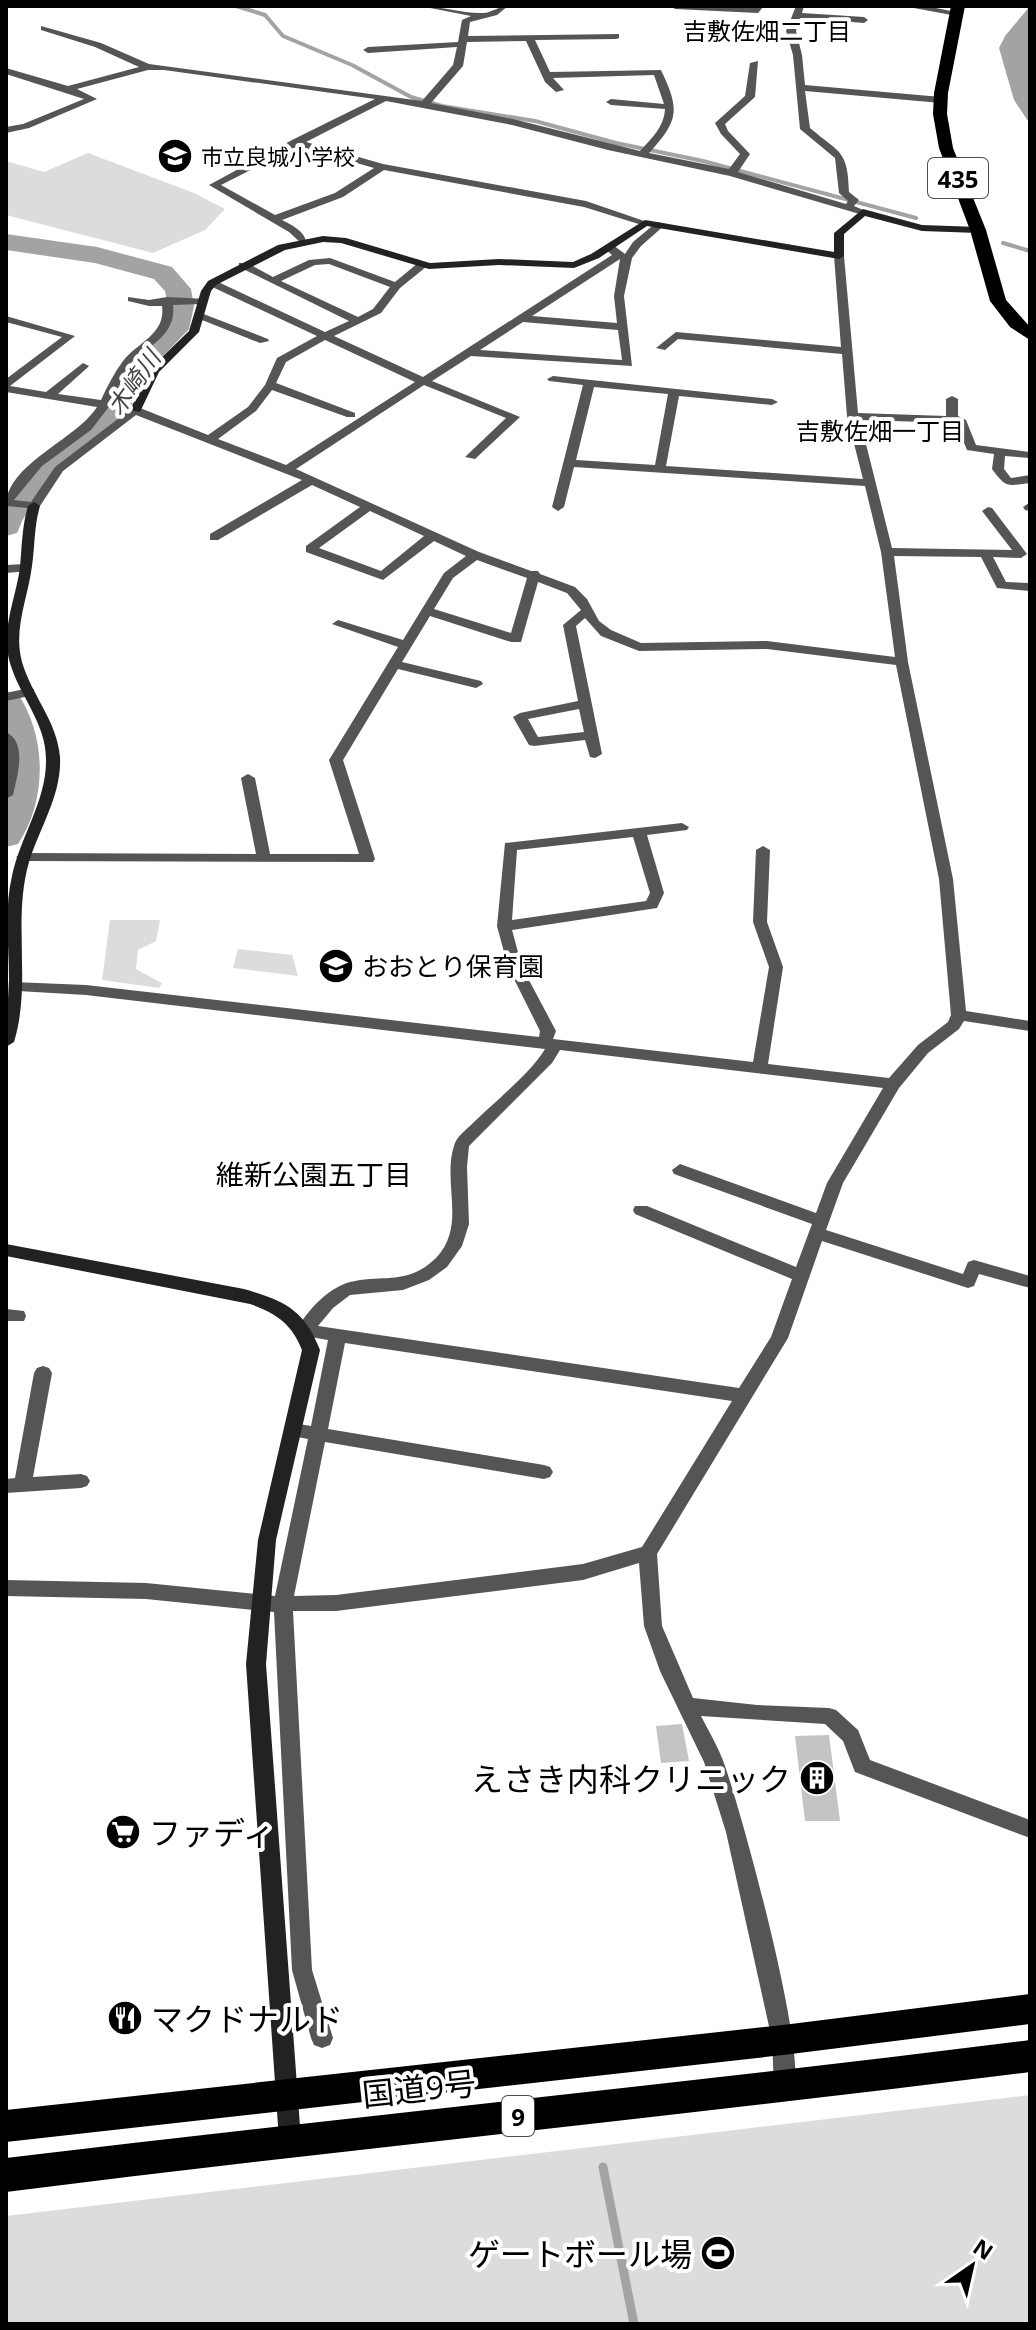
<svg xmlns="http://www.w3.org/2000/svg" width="1036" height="2330" font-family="'Open Sans','Noto Sans JP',sans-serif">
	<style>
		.green { fill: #dcdcdc }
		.water { fill: #a3a3a3 }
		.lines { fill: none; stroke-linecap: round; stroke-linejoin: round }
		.stream-far1 { stroke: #a3a3a3; stroke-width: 4 }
		.stream { stroke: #a3a3a3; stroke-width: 9 }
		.river { fill: #a3a3a3; fill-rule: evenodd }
		.building { fill: #c4c4c4 }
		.street { fill: #555; fill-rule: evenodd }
		.secondary { fill: #222; fill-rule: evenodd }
		.highway { fill: #000; fill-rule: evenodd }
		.labels { text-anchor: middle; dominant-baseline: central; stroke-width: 8; stroke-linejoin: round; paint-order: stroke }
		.far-poi-label { font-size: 22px; fill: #000; stroke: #fff; text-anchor: start }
		.far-neighbourhood-label { font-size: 24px; fill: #000; stroke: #fff }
		.shield { fill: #fff; stroke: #4c4c4c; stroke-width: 2 }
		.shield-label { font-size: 24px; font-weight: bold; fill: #000 }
		.far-water-label { font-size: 24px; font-style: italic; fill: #444; stroke: #fff }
		.poi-label { font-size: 26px; fill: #000; stroke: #fff; text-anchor: start }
		.neighbourhood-label { font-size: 28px; fill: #000; stroke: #fff }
		.near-poi-label { font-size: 32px; fill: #000; stroke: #fff; text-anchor: end }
		.near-street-label { font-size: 32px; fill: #000; stroke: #fff }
	</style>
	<rect width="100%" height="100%" fill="#fff"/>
	<!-- green -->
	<path class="green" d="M88 153 194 193 225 209 205 230 153 253 6 215V161L44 172Z
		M110 920H160L156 941 138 950 136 969 162 983 159 988 102 980Z
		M238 949 292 955 298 976 233 968Z
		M1030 2095V2324H6V2216Z"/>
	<!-- water -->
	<path class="water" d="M1030 6 1028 39 1030 124 1014 100 999 48 1005 36Z"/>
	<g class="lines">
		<!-- stream-far1 -->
		<path class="stream-far1" d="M236 6 265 15 283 36 352 65 411 97 442 106 535 121 616 143 703 161 916 218
			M1003 243 1030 251"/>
		<!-- stream -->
		<path class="stream" d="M603 2167 634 2324"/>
		<!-- river -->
		<path class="river" d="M6 234 97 247 172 267 191 289 194 306 189 329 148 372 124 420 60 470 23 519 17 533 6 536V501L40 458 101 410 114 380 128 360 162 327 168 306 165 291 154 279 95 263 6 250Z
			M6 691 18 694C47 737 47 801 18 844L6 847Z"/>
	</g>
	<!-- building -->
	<path class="building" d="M682 1724 689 1761 661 1763 656 1726Z
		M829 1735 840 1821H805L795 1736Z"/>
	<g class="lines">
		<!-- street -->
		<path class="street" d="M420 6C441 6 464 14 484 13 493 12 499 6 508 6L497 15 470 22 468 36 619 34V38L616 39 535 40 550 72 661 70C680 110 679 120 649 153L729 169 740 154 721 134 715 123 745 96 750 63 758 61 755 97 725 124 728 131 750 154 738 172 846 204 848 201 839 193 835 158 800 129 793 55 786 31 796 6H804L802 13 864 17 868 20 864 23 800 18 796 31 802 55 805 85 941 97 946 100 941 103 805 91 810 128C839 153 848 149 849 192L859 200 854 206 868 212 863 215 730 176 608 150 512 125 386 101 306 142 383 164 586 201 650 223 645 226 584 207 384 170 343 197 282 220C292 225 306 232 306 243L302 244 289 232 209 185 292 140 375 99 164 70H148L77 89 97 99 29 128 6 133V127L23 124 84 99 6 74V68L68 86 139 67 95 47 41 30V26L101 43 149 64 422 101 453 65 457 47 368 53 363 50 368 47 458 42 462 20 471 16ZM526 41 545 82 556 92 564 90 553 78 654 75 664 104 611 99 606 102 611 105 665 109C664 127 652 138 640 151L513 119 431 103 463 66 467 42ZM298 146 374 168 335 193 275 215 221 185Z
			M671 6 755 7 764 6 758 13 675 9Z
			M903 6H926L961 13 957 16Z
			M657 222 666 224 641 246 632 258 624 296 632 366 471 356 432 381 520 417 475 459 465 457 506 418 424 385 296 469 479 552 531 571H538L540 574 575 587 587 599 599 621 611 630 641 643 767 641 895 657 881 552 865 486 574 467 564 507 558 511 552 507 583 385 549 381 547 379 553 376 772 399 778 402 772 405 679 396 666 466 863 479 847 416 842 354 678 339 665 350 656 348 676 332 841 347 834 256 839 253 844 256 858 413 946 416V399L952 396 958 399V416L966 420 976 445 1030 452V458L1005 456 1004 469 1011 478 1030 475V483C1007 486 1006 488 992 469L994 454 967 450 956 423 860 420 892 548 1012 550 982 511 988 507 992 508 1027 554 1021 558 993 557 1006 582 1030 583V591L997 588 981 557 894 556 908 662 953 879 966 1011 1030 1021V1031L964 1021 959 1029 928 1053 899 1088 843 1183 826 1230 963 1274 968 1262 974 1260 1030 1276V1288L979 1274 974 1286 968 1288 822 1241 788 1338 657 1554 662 1626 693 1698 757 1705 829 1708 836 1710 858 1730 870 1760 1030 1820V1838L855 1772 843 1741 825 1724 701 1716C709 1732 719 1748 725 1766 742 1815 809 2056 793 2094L785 2098 777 2094 774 2087 772 2040 726 1832 704 1762 660 1671 644 1626 639 1563 583 1580 336 1611H293L312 1970 333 2038 330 2045 322 2048 314 2045 311 2038 292 1970 274 1612 146 1599 6 1596V1580L146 1583 275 1596 308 1439 287 1435 284 1430 287 1425 293 1423 311 1426 328 1340 299 1335 296 1330C308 1310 328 1288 350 1282 384 1274 407 1286 436 1258 467 1226 442 1183 454 1146 456 1137 466 1130 473 1123 494 1102 531 1073 545 1049L86 995 18 991 11 986 13 982 86 985 539 1037 540 1031 508 967 497 926 505 843 682 823 689 827 687 830 647 835 664 893 657 908 512 930 522 967 556 1031 553 1039 753 1062 769 967 753 922 756 850 763 846 770 850 767 922 783 967 768 1064 889 1078 918 1045 948 1022 951 1015 939 879 896 665 767 649 639 651 601 636 585 618 576 626 602 754 595 758 590 757 585 740 534 746 529 745 513 717 520 713 578 701 563 625 581 610 567 593 538 582 521 642H511L430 616 402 662 481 681 483 684 476 688 398 669 343 760 375 859 373 862 23 861 16 857 23 853 256 854 241 778 248 774 255 778 270 854H359L329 760 398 647 332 624 338 620 403 640 444 573 466 556 434 541 383 580 306 552V546L360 507 312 485 218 540H210V534L302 480 136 415 63 471 38 509 6 506C6 464 76 440 97 407L6 392V379L62 337 6 322V316L75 336 10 386 46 392 83 363 89 366 87 368 58 394 101 400C107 387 114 373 123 361 138 342 166 334 162 306H149L128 301V297L149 300 167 297 207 299 208 301 203 304 173 305C177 337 145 346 130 367 122 378 117 390 111 402L140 408 208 435 248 407 265 385 277 358 317 336 208 285V281H216L325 332 349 321 239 267V263H247L273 277 309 260 330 258 395 282 418 263H426V267L400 288 381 313 334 336 423 377 612 255 605 249V245H613L625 254 633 242ZM620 259 614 296 617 323 532 316ZM329 264 390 287 373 309 358 317 281 281 315 265ZM523 322 618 330 622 360 480 350ZM325 340 415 382 286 465 218 439 256 411 272 390 347 417H355V413L276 383 286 362ZM594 387 668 394 655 465 576 460ZM108 408 127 412 55 467 31 502 14 500 42 466 91 430ZM370 511 424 536 381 571 319 548ZM477 560 527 578 511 633 434 609 453 578ZM579 709 584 732 538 737 528 719ZM633 837 650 893 646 901 512 920 517 850ZM560 1050 883 1088 827 1183 816 1213 680 1164 672 1170 674 1174 812 1224 796 1267 647 1206H635L633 1210 635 1214 792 1279 771 1337 739 1388 318 1326 333 1308 350 1295 403 1290 429 1280 447 1267 462 1246 469 1224 467 1167 469 1146 552 1063ZM345 1343 732 1401 642 1547 583 1564 336 1595 294 1596 325 1442 544 1479 550 1477 553 1472 550 1467 544 1465 328 1429Z
			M201 313 268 339 269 341 260 343 197 318 196 316Z
			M1029 503 1030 511 1025 510 1023 507Z
			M26 564 30 565V571L6 573V565Z
			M29 688 34 689V695L6 701V693Z
			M6 732C28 743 17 776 13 795L6 799Z
			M6 1309 24 1311 26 1316 24 1321H6Z
			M43 1366 49 1368 52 1373 33 1477 81 1474 87 1476 90 1481 87 1486 81 1488 6 1493V1479L15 1478 34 1373 37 1368Z"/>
		<!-- secondary -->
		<path class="secondary" d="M863 209 922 225 978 227 983 230 978 233 922 231 865 216 844 234V256L839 259 647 226 599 258 574 268 499 265 429 269 341 243 323 242 285 250 216 285 211 291 199 332 159 372 140 412 130 410 150 369 189 331 201 291 208 281 278 245 323 236 346 238 430 263 499 259 573 262 591 254 645 220 834 252V233Z
			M34 502 40 506C34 526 35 546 32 566 28 598 13 629 22 662 32 696 57 721 60 757 62 794 40 827 29 862 12 921 32 983 14 1042L6 1047C6 1025 8 1002 9 980 9 945 4 910 12 876 20 837 47 800 46 759 46 723 20 697 10 663 0 630 16 599 20 567 22 546 22 526 28 506Z
			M6 1244 244 1289C284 1301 304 1309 320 1350L276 1540 266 1664 301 2140 298 2148 290 2151 282 2148 279 2140 246 1664 258 1540 302 1350C292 1324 276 1313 250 1304L6 1256Z"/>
		<!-- highway -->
		<path class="highway" d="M951 6H965L948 93 947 114 953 148 986 230 1006 300 1030 327V340L1010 327 990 301 970 230 939 148 933 114 934 93Z
			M1030 1994V2024L783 2055 6 2142V2110L783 2025Z
			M1030 2040V2072C689 2115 347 2149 6 2192V2158C347 2117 689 2083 1030 2040Z"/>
	</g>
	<!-- icons -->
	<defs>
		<g id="school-disc" transform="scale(1.8)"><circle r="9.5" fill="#000" stroke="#fff"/><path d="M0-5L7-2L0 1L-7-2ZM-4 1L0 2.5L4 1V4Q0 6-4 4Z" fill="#fff"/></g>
		<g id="building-disc" transform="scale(1.8)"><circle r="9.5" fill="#000" stroke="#fff"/><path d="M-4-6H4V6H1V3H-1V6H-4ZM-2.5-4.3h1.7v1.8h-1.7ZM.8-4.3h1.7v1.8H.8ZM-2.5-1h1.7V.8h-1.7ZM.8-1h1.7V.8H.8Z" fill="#fff"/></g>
		<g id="supermarket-disc" transform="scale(1.8)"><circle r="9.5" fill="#000" stroke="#fff"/><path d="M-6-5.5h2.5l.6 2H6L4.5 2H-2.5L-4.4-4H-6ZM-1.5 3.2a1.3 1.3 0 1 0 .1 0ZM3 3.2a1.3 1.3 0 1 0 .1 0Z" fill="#fff"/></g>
		<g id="restaurant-disc" transform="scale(1.8)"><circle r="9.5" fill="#000" stroke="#fff"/><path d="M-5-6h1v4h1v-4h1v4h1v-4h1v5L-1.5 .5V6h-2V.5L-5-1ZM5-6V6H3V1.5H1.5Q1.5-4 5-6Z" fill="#fff"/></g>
		<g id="stadium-disc" transform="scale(1.8)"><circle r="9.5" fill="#000" stroke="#fff"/><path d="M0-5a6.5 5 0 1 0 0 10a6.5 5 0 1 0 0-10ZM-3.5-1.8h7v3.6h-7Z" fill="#fff"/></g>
	</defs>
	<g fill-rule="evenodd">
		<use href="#school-disc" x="175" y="156"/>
		<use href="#school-disc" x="336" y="966"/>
		<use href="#building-disc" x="817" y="1778"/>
		<use href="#supermarket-disc" x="123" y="1832"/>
		<use href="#restaurant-disc" x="125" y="2018"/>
		<use href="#stadium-disc" x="718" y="2253"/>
	</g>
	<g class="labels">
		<!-- far-poi labels -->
		<g class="far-poi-label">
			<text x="201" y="156">市立良城小学校</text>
		</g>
		<!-- far-neighbourhood labels -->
		<g class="far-neighbourhood-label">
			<text x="767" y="30">吉敷佐畑二丁目</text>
			<text x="880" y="430">吉敷佐畑一丁目</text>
		</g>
		<!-- shield labels -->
		<g class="shield">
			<rect x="928" y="158" width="60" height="40" rx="6"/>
			<rect x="502" y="2096" width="32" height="40" rx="6"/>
		</g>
		<g class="shield-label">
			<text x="958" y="178">435</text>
			<text x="518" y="2116">9</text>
		</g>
		<!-- far-water labels -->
		<g class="far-water-label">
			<text transform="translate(133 382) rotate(-55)">木崎川</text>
		</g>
		<!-- poi labels -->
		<g class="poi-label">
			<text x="362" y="966">おおとり保育園</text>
		</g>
		<!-- neighbourhood labels -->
		<g class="neighbourhood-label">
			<text x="314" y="1174">維新公園五丁目</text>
		</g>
		<!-- near-poi labels -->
		<g class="near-poi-label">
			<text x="791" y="1778">えさき内科クリニック</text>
			<text x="149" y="1832" text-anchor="start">ファディ</text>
			<text x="151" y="2018" text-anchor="start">マクドナルド</text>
			<text x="692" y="2253">ゲートボール場</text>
		</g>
		<!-- near-street labels -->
		<g class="near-street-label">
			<text transform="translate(419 2088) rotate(-6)">国道9号</text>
		</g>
	</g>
	<!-- border -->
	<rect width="1036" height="2330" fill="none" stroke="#000000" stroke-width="16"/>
	<!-- north arrow -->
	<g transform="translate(972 2266) rotate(34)" stroke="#ffffff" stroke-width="6" paint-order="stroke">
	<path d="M0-6L14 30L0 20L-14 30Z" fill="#000000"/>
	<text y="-12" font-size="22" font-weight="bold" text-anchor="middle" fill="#000000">N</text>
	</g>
</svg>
